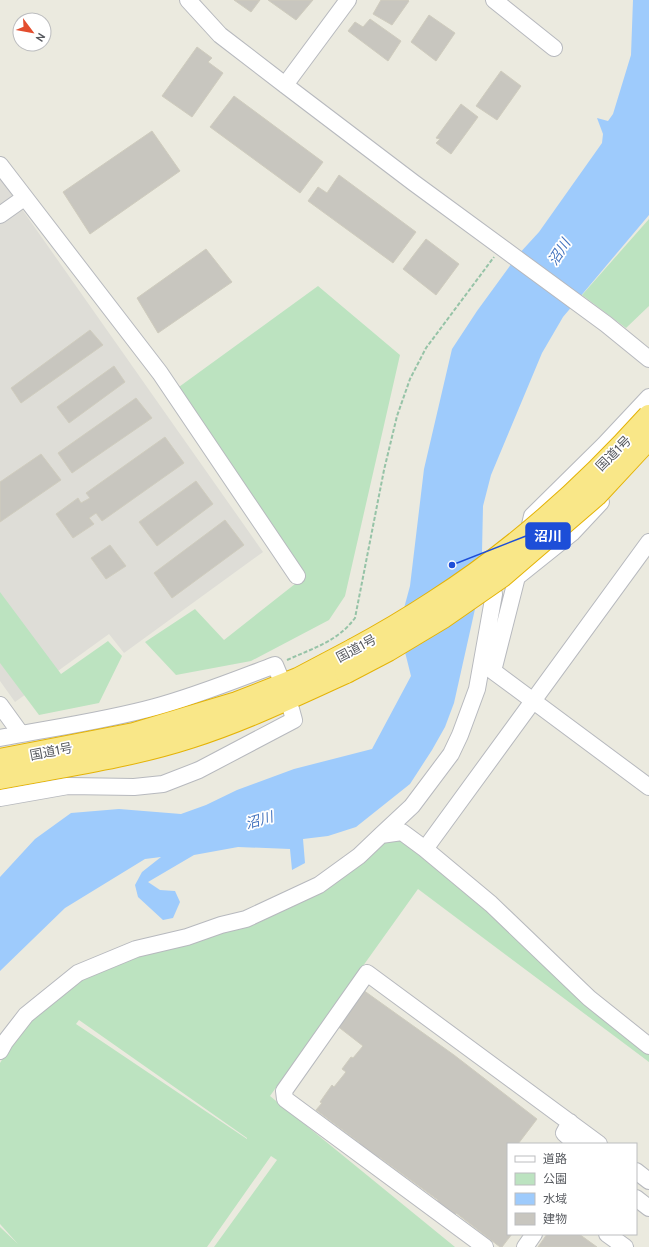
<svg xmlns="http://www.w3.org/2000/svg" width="649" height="1247" font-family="Cabin,'Noto Sans JP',sans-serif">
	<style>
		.industrial { fill: #deddd7 }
		.green { fill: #bce3c0; fill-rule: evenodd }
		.water { fill: #9ecbfc }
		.building { fill: #c8c6bf; stroke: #cfccbe }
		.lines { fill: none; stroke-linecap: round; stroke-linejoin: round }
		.minor-casing { stroke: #b7b9be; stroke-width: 18 }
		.highway-casing { stroke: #e4b307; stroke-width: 24 }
		.path { stroke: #96c3a7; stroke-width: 2; stroke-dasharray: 4 2; stroke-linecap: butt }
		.minor { stroke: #fff; stroke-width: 16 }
		.highway { stroke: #f9e788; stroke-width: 22 }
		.highway-bridge-casing { stroke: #e4b307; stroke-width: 24; stroke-linecap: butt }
		.highway-bridge { stroke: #f9e788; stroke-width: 22 }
		.labels { text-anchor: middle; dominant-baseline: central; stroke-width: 3.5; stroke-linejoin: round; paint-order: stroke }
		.street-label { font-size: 13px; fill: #585b60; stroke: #fff }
		.water-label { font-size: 14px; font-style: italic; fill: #4373be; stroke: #fff }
		.leader { fill: none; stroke: #1d4ed8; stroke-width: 1.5 }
		.callout-dot { fill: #1d4ed8; stroke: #fff; stroke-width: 1.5 }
		.callout { fill: #1d4ed8; stroke: #1d4ed8; stroke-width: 1.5 }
		.callout-label { font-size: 14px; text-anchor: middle; font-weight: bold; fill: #fff }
	</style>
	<rect width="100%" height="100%" fill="#ebeadf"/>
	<!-- industrial -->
	<path class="industrial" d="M0 178 263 552 124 653 109 634 15 702 0 681Z"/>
	<!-- green -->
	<path class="green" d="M649 219V306L626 328 582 295Z
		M318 286 400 355 345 596 329 620 251 661 176 675 145 642 195 609 224 640 300 580 172 392Z
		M0 592 61 674 108 641 122 656 99 703 39 715 0 663Z
		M381 835H406L649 1041V1062L418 889 270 1096 455 1247H214L277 1160 271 1156 207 1247H0V1227L18 1244 0 1224V1063L25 1022 102 963 264 914ZM79 1020 247 1138V1139L76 1024Z"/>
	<!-- water -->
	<path class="water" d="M633 0H649V215L563 317 542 353 491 475 483 506 482 552 475 609 454 703 445 727 432 750 410 784 356 827 328 836 303 839 305 863 292 870 290 849 238 847 194 855 148 882 160 890 175 891 180 902 173 918 163 920 138 897 135 885 142 872 161 857 145 859 65 908 0 971V877L35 839 71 813 119 809 181 814 206 805 237 790 294 769 372 749 411 676 402 640 396 638 410 586 424 469 452 349 477 311 517 256 539 232 602 143 603 134 597 118 608 121 613 114 631 55Z"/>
	<!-- building -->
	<path class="building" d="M234 0H260L251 12Z
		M268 0H313L296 20Z
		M381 0H408L409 1 392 25 373 14Z
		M429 15 455 33 436 61 411 42Z
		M370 19 401 41 388 61 348 31 355 22 363 27Z
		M197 47 212 58 208 62 223 73 192 117 162 96Z
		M501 71 521 86 497 120 476 106Z
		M234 96 323 162 300 193 210 127Z
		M461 104 478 117 451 154 436 143 440 139 436 138Z
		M152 131 180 171 90 234 63 192Z
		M339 175 416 232 393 263 308 201 318 187 327 193Z
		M426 239 459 264 436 295 403 269Z
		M206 249 232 282 158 333 137 298Z
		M90 330 103 345 21 403 11 388Z
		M114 366 125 382 69 423 57 407Z
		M136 398 152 418 72 473 58 453Z
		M165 437 184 463 102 521 96 513 89 518 94 524 73 538 56 514 78 498 81 503 90 498 86 493Z
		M41 454 61 480 0 522V482Z
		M196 481 213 504 157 546 139 522Z
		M225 520 244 545 172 598 154 573Z
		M110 545 126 566 106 579 91 558Z
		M363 990 454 1055 537 1119 518 1144H508V1234H512L502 1247H500L456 1213 455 1215 437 1203 438 1200 379 1157 378 1158 358 1145 360 1143 316 1110 322 1103 320 1102 332 1085 334 1087 346 1072 342 1069 351 1057 353 1058 363 1046 336 1025Z
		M547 1234H579L597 1247H538Z"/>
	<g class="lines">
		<!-- minor casing -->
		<g class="minor-casing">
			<path id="minor" d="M188 0 220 35 285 85 414 183 606 324 649 359
				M494 0 554 48
				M285 85 348 0
				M0 165 160 373 297 576
				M0 215 24 198
				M529 529 532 516 604 445 649 397
				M649 542 425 849 491 904 589 998 649 1046
				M522 557 493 671 649 787
				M517 577 572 533 601 502
				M0 705 21 734
				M0 738C52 728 104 721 155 707 196 696 235 680 275 665L280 677
				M0 798 68 786 134 787 163 784 199 770 294 720 291 709
				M381 835 402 832 425 849
				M0 1051 5 1042 26 1015 78 973 136 949 187 937 221 925 246 919 319 885 359 856 381 835 412 806 451 754 460 735 477 689 494 594
				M570 1122 564 1133 576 1144
				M636 1171 649 1181
				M636 1198 649 1208
				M607 1234 625 1247
				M485 1247 285 1099 284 1091 367 973 599 1144
				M525 1247 534 1234"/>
		</g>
		<!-- highway casing -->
		<g class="highway-casing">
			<path id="highway" d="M0 760 134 734 237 703 298 679 353 650
				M0 778C63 766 128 757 190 737 244 720 295 695 346 672"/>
		</g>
		<!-- path -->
		<path class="path" d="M287 660C313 648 337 642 355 618L384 470 397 416 410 379 426 348 494 257"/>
		<!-- minor -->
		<use href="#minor" class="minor"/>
		<!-- highway -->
		<use href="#highway" class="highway"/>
		<!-- highway-bridge casing -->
		<g class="highway-bridge-casing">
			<path id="highway-bridge" d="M353 650C381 635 408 619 434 602 514 551 586 486 649 416
				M346 672 388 650 443 617 502 576 596 495 649 438"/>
		</g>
		<!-- highway-bridge -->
		<use href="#highway-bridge" class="highway-bridge"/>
	</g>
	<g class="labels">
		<!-- street labels -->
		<g class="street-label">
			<text transform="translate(613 453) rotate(-45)">国道1号</text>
			<text transform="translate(356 648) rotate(-28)">国道1号</text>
			<text transform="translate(51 751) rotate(-11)">国道1号</text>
		</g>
		<!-- water labels -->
		<g class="water-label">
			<text transform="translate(559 252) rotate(-58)">沼川</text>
			<text transform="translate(259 820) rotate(-16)">沼川</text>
		</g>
	</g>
	<!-- callouts -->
	<path class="leader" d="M452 565L526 536"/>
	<circle class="callout-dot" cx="452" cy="565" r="4"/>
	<rect class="callout" x="526" y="523" width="44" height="26" rx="4"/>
	<g class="callout-label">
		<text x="548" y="541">沼川</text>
	</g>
	<!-- legend -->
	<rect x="507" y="1143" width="130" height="92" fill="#ffffff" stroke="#bcbdbf"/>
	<rect x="515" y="1156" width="20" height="6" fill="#ffffff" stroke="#bcbdbf"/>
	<text x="543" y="1163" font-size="12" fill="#585b60">道路</text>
	<rect x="515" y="1173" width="20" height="12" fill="#bce3c0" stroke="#bcbdbf"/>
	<text x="543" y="1183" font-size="12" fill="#585b60">公園</text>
	<rect x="515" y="1193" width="20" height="12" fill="#9ecbfc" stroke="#bcbdbf"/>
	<text x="543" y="1203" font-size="12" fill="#585b60">水域</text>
	<rect x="515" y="1213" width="20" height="12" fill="#c8c6bf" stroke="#bcbdbf"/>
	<text x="543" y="1223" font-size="12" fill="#585b60">建物</text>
	<!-- north arrow -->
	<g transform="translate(32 32) rotate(122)"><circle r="19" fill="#ffffff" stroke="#bcbdbf"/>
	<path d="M0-3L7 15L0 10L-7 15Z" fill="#e34d2e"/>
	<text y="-6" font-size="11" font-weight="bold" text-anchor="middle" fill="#585b60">N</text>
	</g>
</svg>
